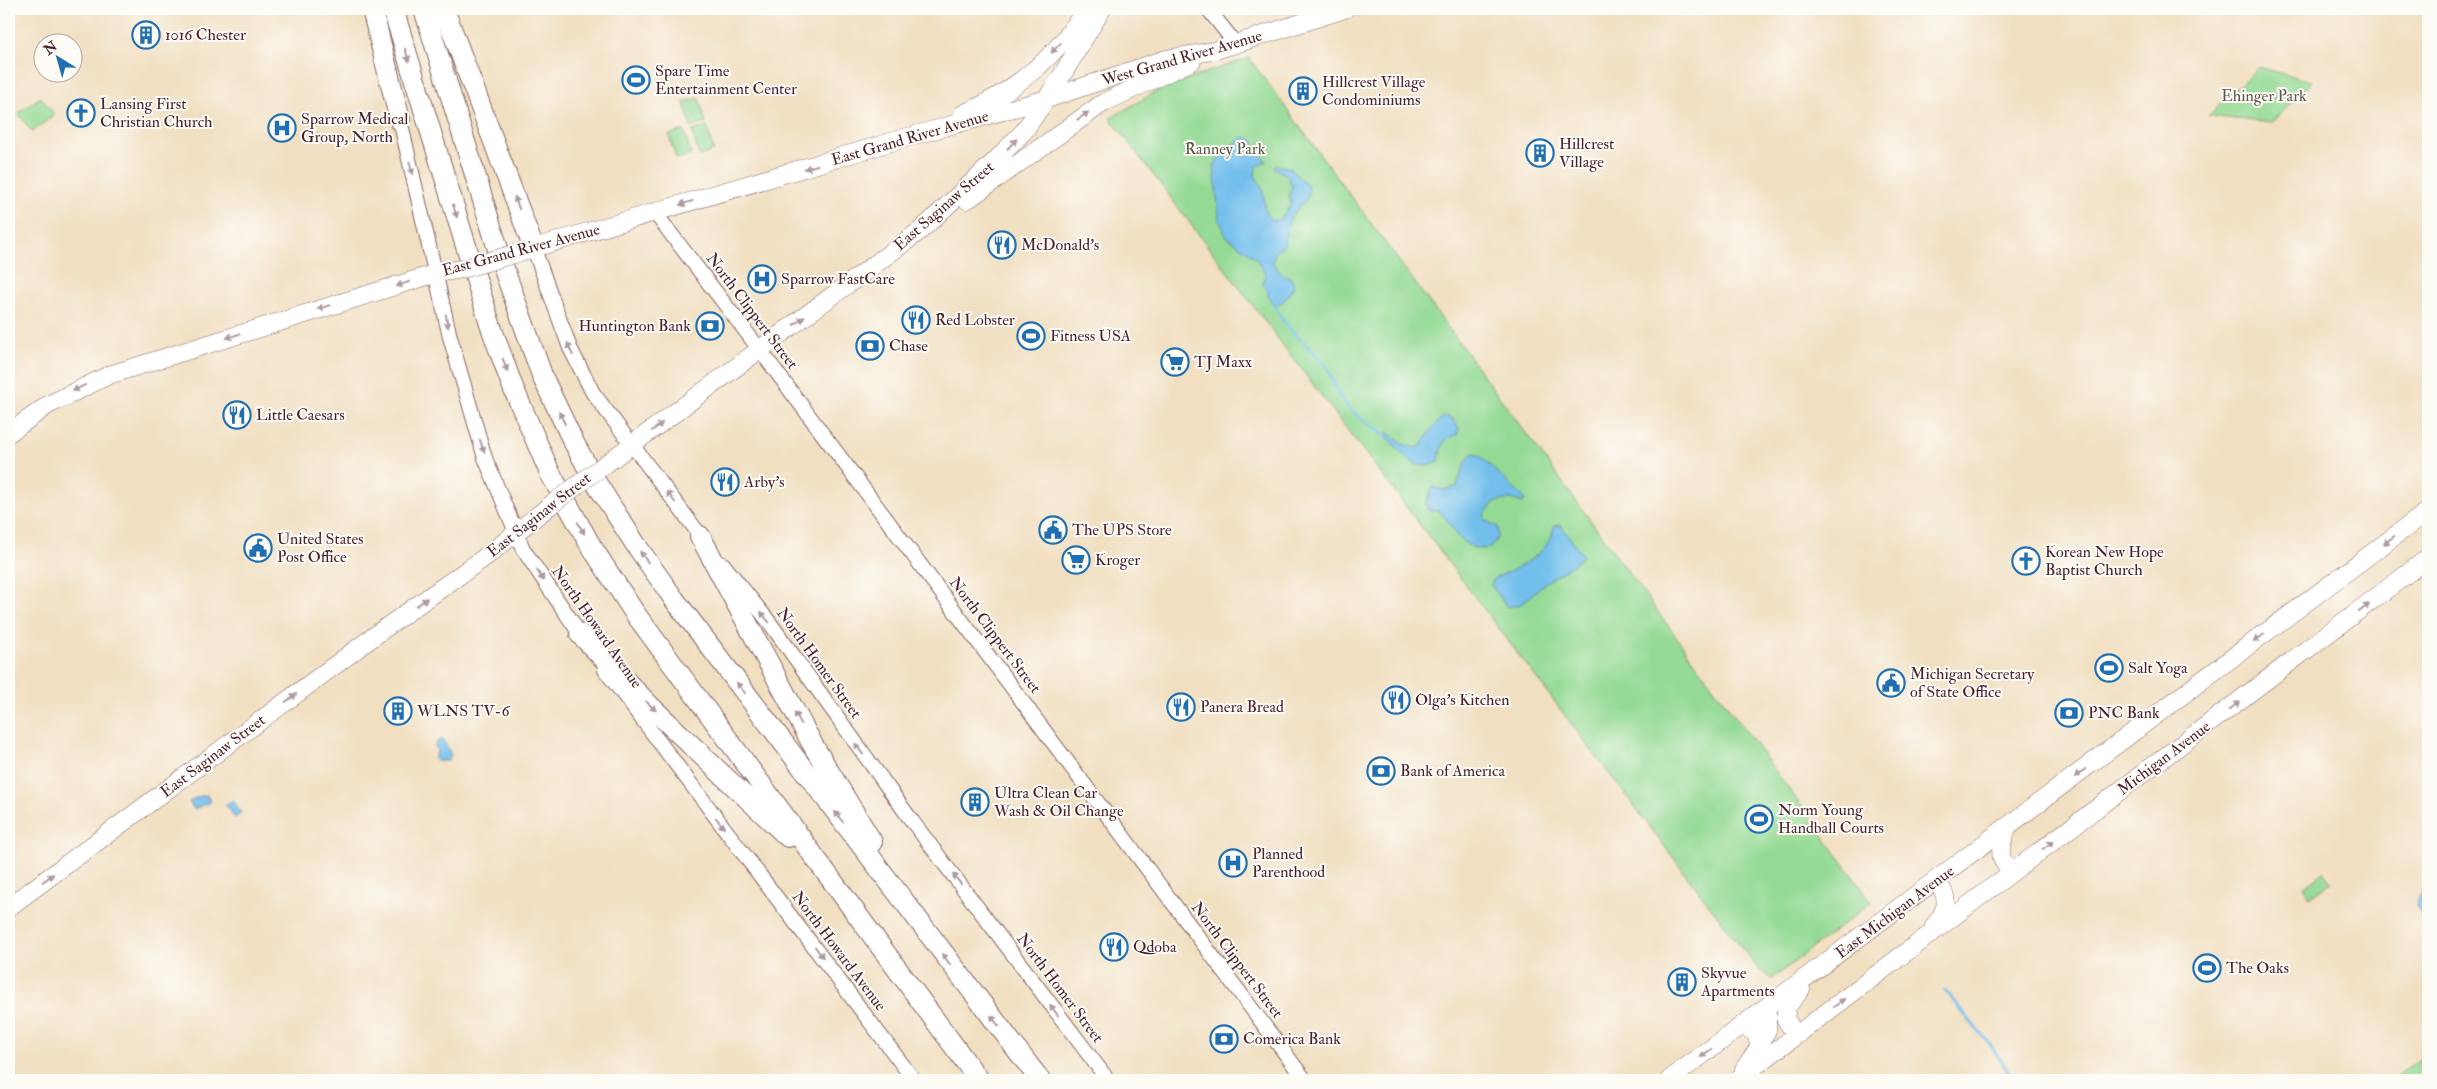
<svg xmlns="http://www.w3.org/2000/svg" width="2437" height="1089" font-family="'IM FELL Double Pica',serif">
	<style>
		.green { fill: #94da94; stroke: #6f7c60 }
		.water { fill: #72bfec; stroke: #5e6f8c }
		.lines { fill: none; stroke-linecap: round; stroke-linejoin: round }
		.stream { stroke: #72bfec; stroke-width: 3 }
		.tertiary-casing { stroke: #846260; stroke-width: 16 }
		.primary-casing { stroke: #846260; stroke-width: 19 }
		.motorway-casing { stroke: #846260; stroke-width: 22 }
		.tertiary { stroke: #fff; stroke-width: 14 }
		.primary { stroke: #fff; stroke-width: 18 }
		.motorway { stroke: #fff; stroke-width: 20 }
		.primary-bridge-casing { stroke: #846260; stroke-width: 19; stroke-linecap: butt }
		.primary-bridge { stroke: #fff; stroke-width: 18 }
		.oneway { fill: #ae9aa0 }
		.labels { text-anchor: middle; dominant-baseline: central; stroke-width: 4; stroke-linejoin: round; paint-order: stroke }
		.poi-label { font-size: 16px; fill: #4a1f2b; stroke: #fdfcf7; text-anchor: start }
		.street-label { font-size: 16px; fill: #4a1f2b; stroke: #fdfcf7 }
		.park-label { font-size: 16px; fill: #60574a; stroke: #fdfcf7 }
	</style>
	<rect width="100%" height="100%" fill="#fdfcf7"/>
	<filter id="ink" filterUnits="userSpaceOnUse"><feTurbulence type="fractalNoise" baseFrequency=".02" numOctaves="2"/><feDisplacementMap in="SourceGraphic" scale="10" xChannelSelector="R" yChannelSelector="G"/><feConvolveMatrix kernelMatrix="1 2 1 2 8 2 1 2 1" color-interpolation-filters="sRGB"/></filter>
	<filter id="wash" filterUnits="userSpaceOnUse"><feTurbulence type="fractalNoise" baseFrequency=".0096" numOctaves="4" result="noise"/><feDisplacementMap in="SourceGraphic" scale="20" xChannelSelector="R" yChannelSelector="G"/><feGaussianBlur stdDeviation="1.12" result="paint"/><feColorMatrix in="noise" values="0 0 0 0 0 0 0 0 0 0 0 0 0 0 0 0 0 1.4 0 .05"/><feComposite in="paint" operator="in"/></filter>
	<g filter="url(#wash)">
		<rect width="100%" height="100%" fill="#f1dfc1"/>
		<!-- green -->
		<path class="green" d="M1249 58 1872 902 1772 979 1758 969 1110 118 1164 87Z
			M2258 67 2312 81 2272 123 2208 116Z
			M41 97 54 115 32 132 18 113Z
			M699 98 706 123 691 127 684 102Z
			M707 127 714 151 699 156 692 131Z
			M684 130 691 155 676 159 669 135Z
			M2323 872 2331 882 2310 897 2303 887Z
			M2428 1053V1080H2391Z"/>
		<!-- water -->
		<path class="water" d="M1245 137 1253 140 1256 149 1266 161 1256 167 1255 176C1269 194 1260 204 1270 220H1280L1291 204 1289 195 1292 186 1287 175 1274 168 1276 165 1290 168 1309 188 1308 198C1291 214 1286 220 1285 244L1276 251 1272 262 1281 273 1291 278 1294 286 1285 300 1275 307 1268 297V291L1262 284 1266 276 1256 258 1226 236 1219 219 1214 165 1228 147Z
			M1445 416 1452 418 1459 429 1457 435C1441 439 1441 447 1439 462 1414 475 1403 453 1386 436L1387 432 1404 445 1419 448C1428 437 1433 423 1445 416Z
			M1473 453 1481 457 1525 499 1523 503 1510 499 1495 502 1484 514 1486 521 1498 527V537L1490 548C1461 553 1456 529 1439 511L1428 510 1426 502 1433 487 1443 490 1456 487C1462 475 1463 462 1473 453Z
			M1560 525 1583 555 1574 564 1546 582 1520 605 1507 607 1491 585 1494 578C1518 569 1551 553 1554 526Z
			M440 739 445 743 451 755 448 761H436L434 759 437 752 435 744Z
			M207 795 210 802 194 809 189 802 197 797Z
			M233 800 241 813 235 818 225 805Z
			M2428 884V926L2416 906 2418 896Z
			M2212 959 2217 966 2203 977 2198 970Z"/>
		<g class="lines">
			<!-- stream -->
			<path class="stream" d="M1275 307C1285 329 1307 344 1323 362 1331 371 1333 382 1338 393 1347 412 1370 424 1386 436
				M1945 991 1991 1046 2014 1080"/>
		</g>
	</g>
	<g filter="url(#ink)">
		<g class="lines">
			<!-- tertiary casing -->
			<g class="tertiary-casing">
				<path id="tertiary" d="M1208 9 1235 43
					M400 120 450 337 485 458 523 549 584 640
					M655 213 760 350 1305 1080
					M534 249 570 348 593 393 706 543
					M723 564 770 623 909 817 1108 1080
					M605 670 914 1080"/>
			</g>
			<!-- primary casing -->
			<g class="primary-casing">
				<path id="primary" d="M963 114C1012 93 1059 56 1085 9
					M967 200 1103 103 1192 61
					M514 254 908 137 1047 99 1166 59 1213 51 1345 9
					M9 433 48 405 109 375 437 273 462 269
					M603 466 921 230 994 162 1024 131 1056 85 1102 9
					M2007 828C2002 843 1993 867 2018 868
					M9 907 381 631 488 555 552 504
					M1934 926C1948 909 1950 899 1937 881
					M1742 1025 1755 1033 1759 1042 1758 1049 1744 1069
					M1800 1033 1792 1029 1785 1018 1787 1007 1801 989
					M1758 1049 1767 1030V1007
					M1669 1080 2428 511
					M1737 1080 2428 558"/>
			</g>
			<!-- motorway casing -->
			<g class="motorway-casing">
				<path id="motorway" d="M372 9 400 120
					M393 9 490 324 512 385 550 473 591 546 634 612 979 1080
					M424 9 506 275 543 378 573 441 595 481 638 548 674 599 1040 1080
					M444 9 534 249
					M700 536 814 747 872 842
					M580 634 650 706 788 837"/>
			</g>
			<!-- tertiary -->
			<use href="#tertiary" class="tertiary"/>
			<!-- primary -->
			<use href="#primary" class="primary"/>
			<!-- motorway -->
			<use href="#motorway" class="motorway"/>
			<!-- primary-bridge casing -->
			<g class="primary-bridge-casing">
				<path id="primary-bridge" d="M462 269 514 254
					M552 504 603 466"/>
			</g>
			<!-- primary-bridge -->
			<use href="#primary-bridge" class="primary-bridge"/>
		</g>
		<!-- one-way arrows -->
		<defs><path id="oneway-solid" d="M-6-.8H1V-3.2L6.5 0L1 3.2V.8H-6Z" transform="scale(1.25)"/></defs>
		<g class="oneway">
			<use href="#oneway-solid" transform="translate(1056 48) rotate(134)"/>
			<use href="#oneway-solid" transform="translate(407 55) rotate(73)"/>
			<use href="#oneway-solid" transform="translate(1083 116) rotate(-34)"/>
			<use href="#oneway-solid" transform="translate(1012 144) rotate(-47)"/>
			<use href="#oneway-solid" transform="translate(811 167) rotate(163)"/>
			<use href="#oneway-solid" transform="translate(411 168) rotate(76)"/>
			<use href="#oneway-solid" transform="translate(517 203) rotate(-110)"/>
			<use href="#oneway-solid" transform="translate(686 203) rotate(163)"/>
			<use href="#oneway-solid" transform="translate(455 211) rotate(73)"/>
			<use href="#oneway-solid" transform="translate(403 284) rotate(161)"/>
			<use href="#oneway-solid" transform="translate(324 307) rotate(163)"/>
			<use href="#oneway-solid" transform="translate(447 321) rotate(79)"/>
			<use href="#oneway-solid" transform="translate(799 321) rotate(-36)"/>
			<use href="#oneway-solid" transform="translate(233 336) rotate(162)"/>
			<use href="#oneway-solid" transform="translate(570 349) rotate(-113)"/>
			<use href="#oneway-solid" transform="translate(505 365) rotate(70)"/>
			<use href="#oneway-solid" transform="translate(79 388) rotate(154)"/>
			<use href="#oneway-solid" transform="translate(562 418) rotate(-116)"/>
			<use href="#oneway-solid" transform="translate(657 427) rotate(-37)"/>
			<use href="#oneway-solid" transform="translate(482 446) rotate(72)"/>
			<use href="#oneway-solid" transform="translate(671 497) rotate(-127)"/>
			<use href="#oneway-solid" transform="translate(581 528) rotate(60)"/>
			<use href="#oneway-solid" transform="translate(2389 540) rotate(143)"/>
			<use href="#oneway-solid" transform="translate(644 557) rotate(-125)"/>
			<use href="#oneway-solid" transform="translate(540 575) rotate(57)"/>
			<use href="#oneway-solid" transform="translate(422 602) rotate(-36)"/>
			<use href="#oneway-solid" transform="translate(2364 608) rotate(-38)"/>
			<use href="#oneway-solid" transform="translate(765 617) rotate(-129)"/>
			<use href="#oneway-solid" transform="translate(2259 638) rotate(143)"/>
			<use href="#oneway-solid" transform="translate(741 688) rotate(-127)"/>
			<use href="#oneway-solid" transform="translate(291 698) rotate(-37)"/>
			<use href="#oneway-solid" transform="translate(651 706) rotate(43)"/>
			<use href="#oneway-solid" transform="translate(2234 706) rotate(-37)"/>
			<use href="#oneway-solid" transform="translate(798 718) rotate(-118)"/>
			<use href="#oneway-solid" transform="translate(859 749) rotate(-126)"/>
			<use href="#oneway-solid" transform="translate(2080 773) rotate(143)"/>
			<use href="#oneway-solid" transform="translate(839 817) rotate(-127)"/>
			<use href="#oneway-solid" transform="translate(720 823) rotate(52)"/>
			<use href="#oneway-solid" transform="translate(2048 845) rotate(-37)"/>
			<use href="#oneway-solid" transform="translate(48 878) rotate(-36)"/>
			<use href="#oneway-solid" transform="translate(957 879) rotate(-128)"/>
			<use href="#oneway-solid" transform="translate(819 952) rotate(53)"/>
			<use href="#oneway-solid" transform="translate(946 959) rotate(-127)"/>
			<use href="#oneway-solid" transform="translate(1839 1003) rotate(-37)"/>
			<use href="#oneway-solid" transform="translate(1054 1010) rotate(-126)"/>
			<use href="#oneway-solid" transform="translate(995 1021) rotate(-128)"/>
			<use href="#oneway-solid" transform="translate(1706 1053) rotate(143)"/>
		</g>
	</g>
	<!-- icons -->
	<defs>
		<g id="building-ring" transform="scale(1.4375)"><circle r="9.5" fill="#fdfcf7" stroke="#1f6fb2" stroke-width="1.5"/><path d="M-4-6H4V6H1V3H-1V6H-4ZM-2.5-4.3h1.7v1.8h-1.7ZM.8-4.3h1.7v1.8H.8ZM-2.5-1h1.7V.8h-1.7ZM.8-1h1.7V.8H.8Z" fill="#1f6fb2"/></g>
		<g id="stadium-ring" transform="scale(1.4375)"><circle r="9.5" fill="#fdfcf7" stroke="#1f6fb2" stroke-width="1.5"/><path d="M0-5a6.5 5 0 1 0 0 10a6.5 5 0 1 0 0-10ZM-3.5-1.8h7v3.6h-7Z" fill="#1f6fb2"/></g>
		<g id="church-ring" transform="scale(1.4375)"><circle r="9.5" fill="#fdfcf7" stroke="#1f6fb2" stroke-width="1.5"/><path d="M-1.2-6h2.4v3.5h3.3v2.4h-3.3V6h-2.4V-.1h-3.3v-2.4h3.3Z" fill="#1f6fb2"/></g>
		<g id="hospital-ring" transform="scale(1.4375)"><circle r="9.5" fill="#fdfcf7" stroke="#1f6fb2" stroke-width="1.5"/><path d="M-5-5h3v3.5h4V-5h3V5h-3V1.5h-4V5h-3Z" fill="#1f6fb2"/></g>
		<g id="restaurant-ring" transform="scale(1.4375)"><circle r="9.5" fill="#fdfcf7" stroke="#1f6fb2" stroke-width="1.5"/><path d="M-5-6h1v4h1v-4h1v4h1v-4h1v5L-1.5 .5V6h-2V.5L-5-1ZM5-6V6H3V1.5H1.5Q1.5-4 5-6Z" fill="#1f6fb2"/></g>
		<g id="bank-ring" transform="scale(1.4375)"><circle r="9.5" fill="#fdfcf7" stroke="#1f6fb2" stroke-width="1.5"/><path d="M-6-4H6V4H-6ZM0-2.3a2.3 2.3 0 1 0 0 4.6a2.3 2.3 0 1 0 0-4.6Z" fill="#1f6fb2"/></g>
		<g id="supermarket-ring" transform="scale(1.4375)"><circle r="9.5" fill="#fdfcf7" stroke="#1f6fb2" stroke-width="1.5"/><path d="M-6-5.5h2.5l.6 2H6L4.5 2H-2.5L-4.4-4H-6ZM-1.5 3.2a1.3 1.3 0 1 0 .1 0ZM3 3.2a1.3 1.3 0 1 0 .1 0Z" fill="#1f6fb2"/></g>
		<g id="civic-ring" transform="scale(1.4375)"><circle r="9.5" fill="#fdfcf7" stroke="#1f6fb2" stroke-width="1.5"/><path d="M-.6-6.5H3V-4.5H.6V-3L4-1V1h2V6H-6V1h2V-1L-.6-3ZM-1.2 2.5V6h2.4V2.5Z" fill="#1f6fb2"/></g>
	</defs>
	<g fill-rule="evenodd">
		<use href="#building-ring" x="146" y="35"/>
		<use href="#stadium-ring" x="636" y="80"/>
		<use href="#building-ring" x="1303" y="91"/>
		<use href="#church-ring" x="81" y="113"/>
		<use href="#hospital-ring" x="282" y="128"/>
		<use href="#building-ring" x="1540" y="153"/>
		<use href="#restaurant-ring" x="1002" y="245"/>
		<use href="#hospital-ring" x="762" y="279"/>
		<use href="#restaurant-ring" x="916" y="320"/>
		<use href="#bank-ring" x="710" y="326"/>
		<use href="#stadium-ring" x="1031" y="336"/>
		<use href="#bank-ring" x="870" y="346"/>
		<use href="#supermarket-ring" x="1175" y="362"/>
		<use href="#restaurant-ring" x="237" y="415"/>
		<use href="#restaurant-ring" x="725" y="482"/>
		<use href="#civic-ring" x="1053" y="530"/>
		<use href="#civic-ring" x="258" y="548"/>
		<use href="#supermarket-ring" x="1076" y="560"/>
		<use href="#church-ring" x="2026" y="561"/>
		<use href="#stadium-ring" x="2109" y="668"/>
		<use href="#civic-ring" x="1891" y="683"/>
		<use href="#restaurant-ring" x="1396" y="700"/>
		<use href="#restaurant-ring" x="1181" y="707"/>
		<use href="#building-ring" x="398" y="711"/>
		<use href="#bank-ring" x="2069" y="713"/>
		<use href="#bank-ring" x="1381" y="771"/>
		<use href="#building-ring" x="975" y="802"/>
		<use href="#stadium-ring" x="1759" y="819"/>
		<use href="#hospital-ring" x="1233" y="863"/>
		<use href="#restaurant-ring" x="1114" y="947"/>
		<use href="#stadium-ring" x="2207" y="968"/>
		<use href="#building-ring" x="1682" y="982"/>
		<use href="#bank-ring" x="1224" y="1039"/>
	</g>
	<g class="labels">
		<!-- poi labels -->
		<g class="poi-label">
			<text x="165" y="35">1016 Chester</text>
			<text x="655" y="71">Spare Time<tspan x="655" dy="18">Entertainment Center</tspan></text>
			<text x="1322" y="82">Hillcrest Village<tspan x="1322" dy="18">Condominiums</tspan></text>
			<text x="100" y="104">Lansing First<tspan x="100" dy="18">Christian Church</tspan></text>
			<text x="301" y="119">Sparrow Medical<tspan x="301" dy="18">Group, North</tspan></text>
			<text x="1559" y="144">Hillcrest<tspan x="1559" dy="18">Village</tspan></text>
			<text x="1021" y="245">McDonald's</text>
			<text x="781" y="279">Sparrow FastCare</text>
			<text x="935" y="320">Red Lobster</text>
			<text x="691" y="326" text-anchor="end">Huntington Bank</text>
			<text x="1050" y="336">Fitness USA</text>
			<text x="889" y="346">Chase</text>
			<text x="1194" y="362">TJ Maxx</text>
			<text x="256" y="415">Little Caesars</text>
			<text x="744" y="482">Arby's</text>
			<text x="1072" y="530">The UPS Store</text>
			<text x="277" y="539">United States<tspan x="277" dy="18">Post Office</tspan></text>
			<text x="2045" y="552">Korean New Hope<tspan x="2045" dy="18">Baptist Church</tspan></text>
			<text x="1095" y="560">Kroger</text>
			<text x="2128" y="668">Salt Yoga</text>
			<text x="1910" y="674">Michigan Secretary<tspan x="1910" dy="18">of State Office</tspan></text>
			<text x="1415" y="700">Olga's Kitchen</text>
			<text x="1200" y="707">Panera Bread</text>
			<text x="417" y="711">WLNS TV-6</text>
			<text x="2088" y="713">PNC Bank</text>
			<text x="1400" y="771">Bank of America</text>
			<text x="994" y="793">Ultra Clean Car<tspan x="994" dy="18">Wash &amp; Oil Change</tspan></text>
			<text x="1778" y="810">Norm Young<tspan x="1778" dy="18">Handball Courts</tspan></text>
			<text x="1252" y="854">Planned<tspan x="1252" dy="18">Parenthood</tspan></text>
			<text x="1133" y="947">Qdoba</text>
			<text x="2226" y="968">The Oaks</text>
			<text x="1701" y="973">Skyvue<tspan x="1701" dy="18">Apartments</tspan></text>
			<text x="1243" y="1039">Comerica Bank</text>
		</g>
		<!-- street labels -->
		<g class="street-label">
			<text transform="translate(1182 58) rotate(-16)">West Grand River Avenue</text>
			<text transform="translate(910 138) rotate(-16)">East Grand River Avenue</text>
			<text transform="translate(944 206) rotate(-41)">East Saginaw Street</text>
			<text transform="translate(521 250) rotate(-15)">East Grand River Avenue</text>
			<text transform="translate(752 311) rotate(53)">North Clippert Street</text>
			<text transform="translate(539 515) rotate(-38)">East Saginaw Street</text>
			<text transform="translate(597 627) rotate(55)">North Howard Avenue</text>
			<text transform="translate(995 635) rotate(53)">North Clippert Street</text>
			<text transform="translate(819 663) rotate(54)">North Homer Street</text>
			<text transform="translate(213 756) rotate(-37)">East Saginaw Street</text>
			<text transform="translate(2164 758) rotate(-37)">Michigan Avenue</text>
			<text transform="translate(1895 912) rotate(-37)">East Michigan Avenue</text>
			<text transform="translate(839 951) rotate(53)">North Howard Avenue</text>
			<text transform="translate(1237 960) rotate(53)">North Clippert Street</text>
			<text transform="translate(1060 988) rotate(53)">North Homer Street</text>
		</g>
		<!-- park labels -->
		<g class="park-label">
			<text x="2264" y="96">Ehinger Park</text>
			<text x="1225" y="149">Ranney Park</text>
		</g>
	</g>
	<!-- margin -->
	<rect width="2437" height="1089" fill="none" stroke="#fdfcf7" stroke-width="30"/>
	<!-- north arrow -->
	<g transform="translate(58 58) rotate(323)"><circle r="24" fill="#fdfcf7" stroke="#b5a4a5"/>
	<path d="M0-4L9 19L0 12L-9 19Z" fill="#1f6fb2"/>
	<text y="-8" font-size="14" font-weight="bold" text-anchor="middle" fill="#4a1f2b">N</text>
	</g>
</svg>
